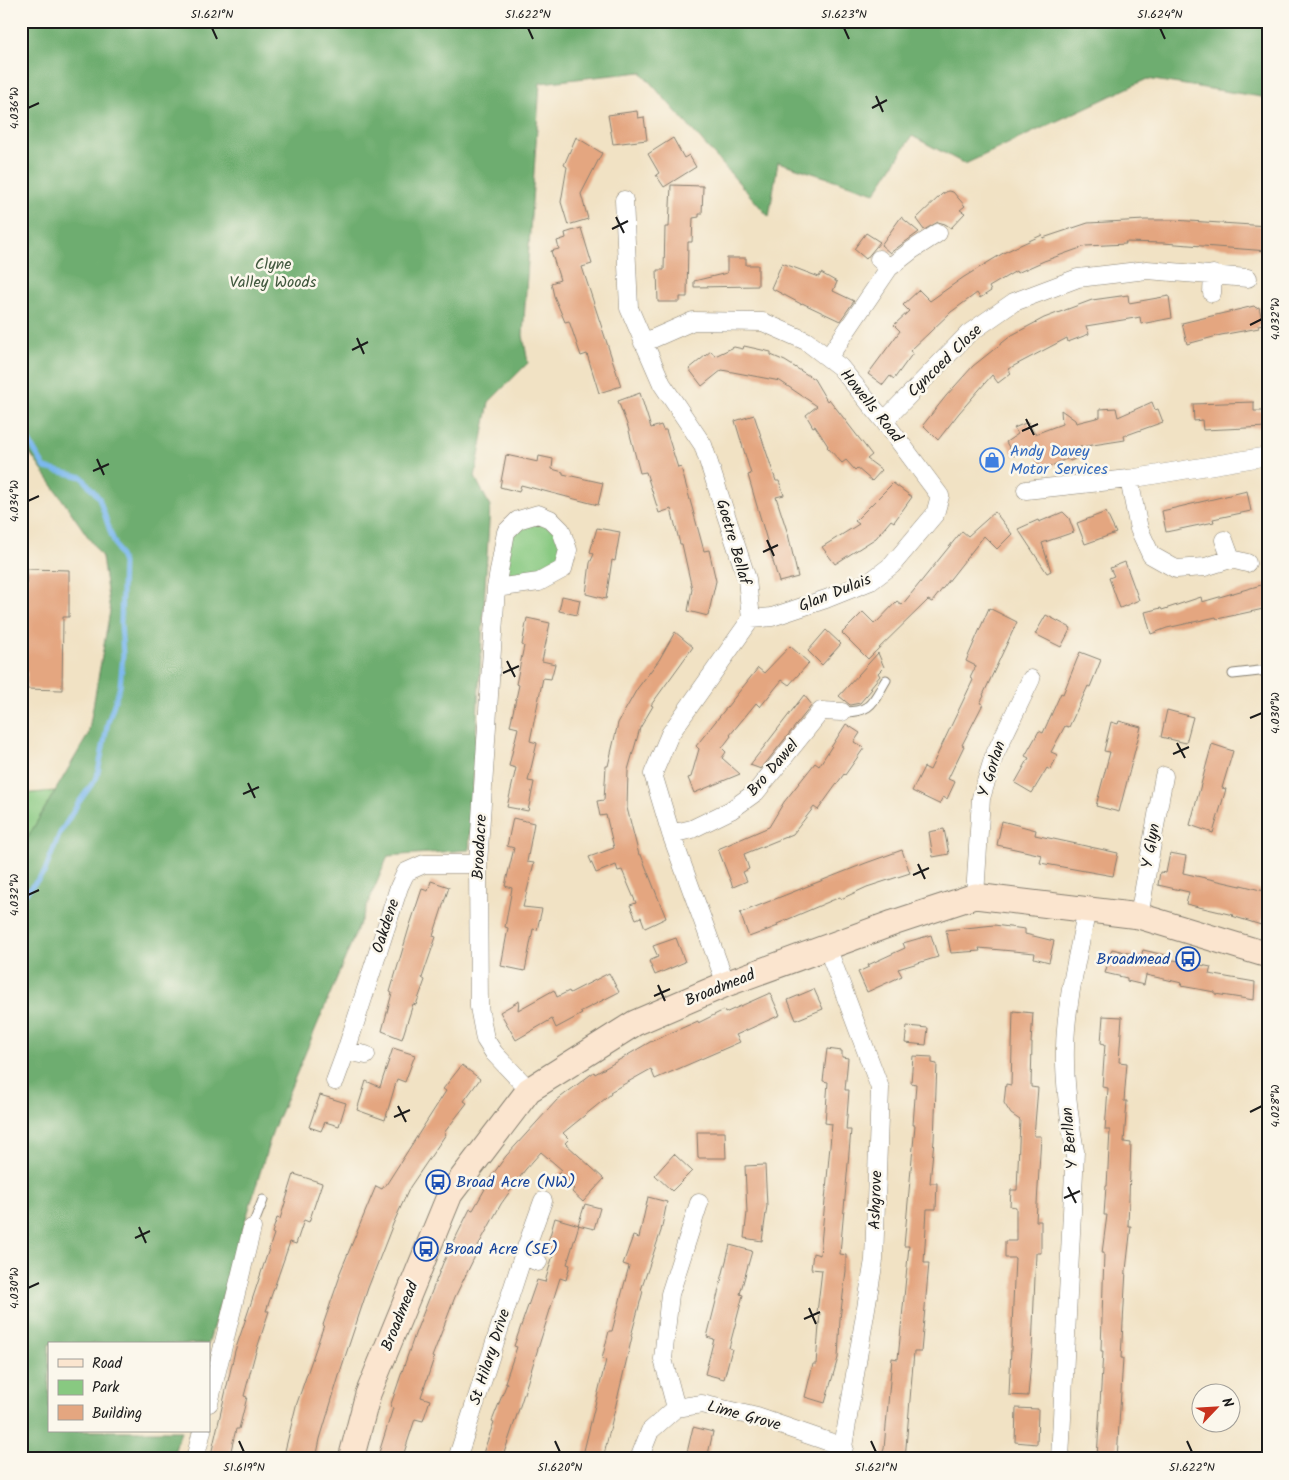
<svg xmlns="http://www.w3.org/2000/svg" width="1289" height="1480" font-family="Kalam,sans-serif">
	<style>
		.green { fill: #88c981; stroke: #52724e }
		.forest { fill: #6ead6f; stroke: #456446 }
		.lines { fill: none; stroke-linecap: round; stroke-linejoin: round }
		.stream { stroke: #7bb8ee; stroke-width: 5 }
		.building { fill: #e4a680 }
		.lane-casing { stroke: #867f70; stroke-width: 11 }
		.street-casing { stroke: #867f70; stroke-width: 19 }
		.secondary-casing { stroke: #867f70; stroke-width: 27 }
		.lane { stroke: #fff; stroke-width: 9 }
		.street { stroke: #fff; stroke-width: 18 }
		.secondary { stroke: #fbe5cf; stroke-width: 25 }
		.ticks { fill: none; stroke: #1c1c1c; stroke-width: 2 }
		.labels { text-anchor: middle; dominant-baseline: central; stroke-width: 5; stroke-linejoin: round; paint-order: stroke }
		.park-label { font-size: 16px; fill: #42593f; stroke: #fbf7ec }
		.street-label { font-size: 16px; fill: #1c1c1c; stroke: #fbf7ec }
		.shop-label { font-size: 16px; fill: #366cbe; stroke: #fbf7ec; text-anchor: start }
		.transit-label { font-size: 16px; fill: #164399; stroke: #fbf7ec; text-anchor: start }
		.neatline { fill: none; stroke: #1c1c1c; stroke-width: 2 }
		.ticks-label { font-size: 12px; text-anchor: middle; fill: #1c1c1c }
	</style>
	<rect width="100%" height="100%" fill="#fbf7ec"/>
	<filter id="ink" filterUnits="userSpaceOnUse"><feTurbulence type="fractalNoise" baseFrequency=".02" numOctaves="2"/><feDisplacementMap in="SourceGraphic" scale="10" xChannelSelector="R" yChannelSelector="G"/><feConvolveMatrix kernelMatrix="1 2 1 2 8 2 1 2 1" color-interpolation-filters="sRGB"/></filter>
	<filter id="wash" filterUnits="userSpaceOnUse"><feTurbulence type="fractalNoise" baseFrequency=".0096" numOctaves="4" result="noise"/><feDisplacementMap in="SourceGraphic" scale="20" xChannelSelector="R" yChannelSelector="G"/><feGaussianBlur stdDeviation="1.12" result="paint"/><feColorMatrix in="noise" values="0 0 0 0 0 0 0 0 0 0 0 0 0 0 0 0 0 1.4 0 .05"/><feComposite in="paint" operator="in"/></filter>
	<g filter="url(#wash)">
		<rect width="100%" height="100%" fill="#f1e2c4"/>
		<!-- green -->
		<path class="green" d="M538 514 561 530 563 569 496 588 506 532Z
			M55 791 21 849V794Z"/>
		<!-- forest -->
		<path class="forest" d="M21 21H1268V98L1147 79 965 164 912 136 875 193 778 162 769 217 641 72 540 83 523 335 528 363 489 402 475 477 490 506 469 850 388 856 273 1130 208 1344H49V1431H181L172 1459H21V849L88 735 110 611 102 557 21 440Z"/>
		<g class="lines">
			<!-- stream -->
			<path class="stream" d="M21 428 45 468 82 477 99 498 111 534 123 563 121 623 123 655 120 686 108 722 97 777 79 802 60 833 44 873 21 898"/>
		</g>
		<g id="blocks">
			<!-- building -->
			<path class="building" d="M637 111 638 118 644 117 647 140 613 144 608 115Z
				M576 137 602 153 581 194 588 219 568 225 561 202 567 167 564 165Z
				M673 138 684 158 689 155 696 167 664 187 656 175 659 173 648 154Z
				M671 185 703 186 702 214H699V217L693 218 692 242H688L687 297H680V302H658L657 270H664L665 227H669Z
				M948 191 953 192 965 206 960 210 965 213 951 228 945 224 938 222 924 230 916 219 942 194Z
				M901 217 919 232 890 253 881 245Z
				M1145 220H1173L1268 226V251L1163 243 1125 242 1126 244 1086 246 1044 261 1017 273 1016 271 989 287 991 291 980 298 977 293 951 312 910 351 913 353 894 379 890 376 883 385 868 374 900 331 894 325 909 311 903 305 919 290 930 301 964 277 1005 252 1042 235 1043 238 1088 223Z
				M581 228 592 264 582 267 621 386 599 393 587 354 581 356 569 321 565 322 554 296 551 283 560 280 551 251 559 249 557 241 566 238 565 233Z
				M866 233 880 242 866 259 854 249Z
				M727 258H746V265H758V286L694 287V281L727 273Z
				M782 263 819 277 821 273 837 282 833 291 854 301 840 321 802 303 801 304 771 288Z
				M1128 295 1129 303 1169 296 1172 318 1141 324 1140 317 1135 318 1086 326 1089 334 1068 342 1067 338 1008 369 1011 373 998 383 992 375 959 413 938 440 923 425 946 396 973 366 1012 335 1044 318 1092 300Z
				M1254 306 1256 308 1259 307 1263 324 1258 325 1259 328 1221 335 1187 344 1182 323Z
				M744 346 771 352V355L785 361 814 379 827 401 829 399 872 455 867 459 882 470 872 481 857 468 855 470 846 460 842 463 827 447 828 446 815 426 813 427 806 415 817 406 780 381 722 370 702 386 689 369 711 351 715 356 734 347 743 349Z
				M640 393 651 428 661 425 663 430H666L678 468 681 467 704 551 709 550 716 581 708 616 688 611 692 589 682 544H680L671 509 659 513 646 472 640 473 628 427 618 401Z
				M1152 402 1155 410 1158 409 1163 422 1124 436 1125 440 1080 447 1083 456 1070 461 1068 458 1043 470 1031 445 1014 456 1006 442 1018 434 1014 428 1028 422 1035 434 1062 424 1061 410 1075 420 1076 423 1100 417V409L1116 408 1118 417Z
				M1254 402V411H1268V427L1203 430 1202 420 1194 421 1193 404Z
				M754 415 776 481H779L784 495 776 497 788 534 798 577 779 582 748 475 751 474 735 421Z
				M506 455 538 462 539 456 553 459 552 469 563 472V474L603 483 598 505 521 485 519 492 500 487Z
				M893 483 912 497 894 522 891 520 876 538 835 564 822 547 859 524 855 521Z
				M1247 491 1251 511 1213 519 1214 522 1166 532 1162 511Z
				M995 512 1012 534 997 549 984 536 932 602 928 600 868 659 842 633 863 612 875 624 897 601 902 605 962 531 968 536Z
				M1063 512 1069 518 1074 532 1042 543 1051 571 1047 573 1018 529 1038 520 1039 522Z
				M1106 512 1116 533 1085 544 1077 523Z
				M597 528 620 532 615 561 612 560 606 599 586 594 590 563 594 554 590 552Z
				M1125 562 1139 600 1120 608 1109 578 1114 576 1110 568Z
				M27 569 69 570V617H63L62 690 27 689V672H21V592H26Z
				M1268 583V608L1217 619 1216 617 1167 628 1151 634 1145 612 1161 608 1162 610 1201 597 1202 602Z
				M562 596 580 600 577 615 559 611Z
				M989 608 1017 622 983 695 984 696 980 703 983 704 962 745 964 746 948 779 955 782 947 799 943 797 939 804 912 791 924 767 930 770 973 680 970 678 976 666 966 661Z
				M1046 615 1071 628 1061 647 1035 634Z
				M527 618 550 623 542 661 555 664 551 679 543 678 530 741 537 743 528 781 534 782 528 811 507 807 516 768 509 766 518 728 510 726 519 685 516 684 524 646 522 645Z
				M826 630 841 644 822 665 808 651Z
				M675 632 693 647 651 705 653 706 640 728 628 770 627 808 639 855H641L666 918 645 928 641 917 636 919 630 905 636 903 622 870 618 871 616 865 596 873 589 857 614 848 606 815 600 816 597 801 604 800 606 766H608L618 723 637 689 659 660Z
				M790 646 809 663 789 685 782 680 760 707 756 703 730 735 731 736 722 748 726 752 722 758 740 774 694 793 688 778 691 777 699 749 696 746 758 668 764 673Z
				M1080 652 1101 660 1090 687 1088 686 1069 727 1065 726 1051 752 1058 755 1050 770 1047 768 1032 793 1015 783 1029 758 1025 756 1039 731 1043 733 1061 693 1063 694Z
				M878 653 884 667 878 673 880 676 870 688 872 689 860 703 850 705 839 696Z
				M804 695 812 705 761 769 750 765Z
				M1167 710 1193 717 1186 743 1161 737Z
				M1119 721 1141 727 1119 812 1096 806 1110 752 1104 751 1111 722 1118 724Z
				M846 724 860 733 854 742 864 748 845 775 844 774 818 810 814 807 793 834 744 854 749 869 743 872 747 881 733 887 718 849 769 827 784 802 815 763 819 766Z
				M1212 744 1233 751 1222 788 1226 789 1213 833 1190 825Z
				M513 818 534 823 527 862 534 863 523 907 542 909 537 930 533 929 525 971 501 966 508 928 505 927 512 888 505 886 514 848 507 846Z
				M1002 821 1036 830 1035 835 1118 853 1113 876 1040 863 1042 855 997 845Z
				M944 829 949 854 933 857 929 832Z
				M902 850 910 873 867 887 841 899 840 897 777 924 778 926 749 937 740 913 866 863Z
				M1170 853 1186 856 1183 873 1241 886V885L1268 892V900L1261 925 1232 916 1233 915 1186 904 1189 892 1158 885 1160 872 1166 873Z
				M431 881 449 887 433 936 436 937 422 978 425 980 416 1005 413 1004 402 1039 382 1031 392 993 390 992 409 928 422 889 428 891Z
				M994 925 1025 929V934L1054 941 1049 962 1034 958 1035 953 979 948 980 951 951 953 946 930Z
				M931 935 938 957 898 969 902 976 867 992 858 972 869 967 868 965 905 948 903 943Z
				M676 938 685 962 655 975 649 961 658 957 653 946Z
				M1112 949 1141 956 1143 950 1169 956 1168 959 1211 967 1209 974 1255 982 1254 1000 1215 994V992L1181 986 1182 983 1146 975 1144 985 1127 981V978L1105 973Z
				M609 973 619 992 580 1012 582 1014 556 1028 552 1019 516 1040 500 1012 519 1001 518 1010 554 990 557 997 569 991 570 993Z
				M814 989 823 1009 796 1020 788 1000Z
				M770 993 780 1015 736 1035 740 1042 655 1079 651 1069 610 1092 611 1094 563 1133 569 1139 565 1143 604 1179 583 1202 572 1192 574 1189 558 1174 562 1170 541 1152 525 1170 501 1204 478 1246H480L455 1297 432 1357 434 1358 421 1397 430 1400 423 1421 415 1419 402 1459H377L393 1408 390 1407 415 1334 443 1263 470 1209 473 1210 485 1189 483 1188 506 1156 557 1100 594 1072 595 1074 650 1042 698 1021V1023L724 1010 725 1013Z
				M1013 1011 1033 1013 1031 1043H1032L1031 1087 1038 1088 1034 1136H1041L1036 1221H1041V1253H1036L1032 1350 1028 1396 1009 1395 1015 1258H1005V1241H1016V1207L1010 1206 1011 1190H1017L1020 1120 1011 1114 1004 1103 1006 1084 1011 1085Z
				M1103 1016 1122 1017 1119 1062 1127 1063 1124 1101H1127L1124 1142 1131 1143 1128 1226H1131L1126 1270 1121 1358H1123L1117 1459H1097L1103 1351H1101L1104 1253H1102L1107 1215H1104L1106 1186H1107L1110 1130H1105L1108 1088 1102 1087 1105 1044 1101 1043Z
				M907 1026 928 1028 926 1045 905 1043Z
				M393 1048 415 1055 405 1082 397 1079 385 1120 357 1110 366 1081 380 1087Z
				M827 1049 842 1051V1057L848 1058 845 1090H849L846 1130H851L840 1254 846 1255V1271L840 1319 838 1358 825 1403 805 1397 813 1364H816L820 1313H817L822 1270 811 1269 813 1253 820 1255 832 1124 825 1123 828 1082 823 1081Z
				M913 1056 932 1057V1063L937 1064 934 1140 930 1183H937L936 1209H927L924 1263H929L921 1352H914L905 1459H880L884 1449 892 1358 898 1359 909 1246H904L915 1125H913L916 1084 911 1083Z
				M462 1065 480 1079 464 1101 467 1103 444 1133 446 1134 410 1187 393 1224 368 1288 342 1366 320 1439 316 1459H283L296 1406 324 1325H323L340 1276 339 1275 376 1186 382 1189 385 1185H386L446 1091 443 1089Z
				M320 1095 346 1103 339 1126 325 1122 321 1131 309 1127Z
				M697 1132H725L726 1158H698Z
				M674 1154 692 1171 672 1191 655 1175Z
				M765 1165 767 1206 762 1241 744 1238 747 1213 745 1166Z
				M294 1174 322 1183 309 1222 304 1220 296 1244 290 1242 266 1311H269L254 1358 244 1396 247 1397 239 1429H236L229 1459H210L235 1351 274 1234 272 1233 277 1218 280 1219Z
				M648 1197 667 1202 661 1231 641 1290 643 1291 631 1336 632 1337 603 1459H582L606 1360 602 1359 609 1331H612L629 1266 623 1264 633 1236 639 1238Z
				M585 1204 600 1208 594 1229 578 1225Z
				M555 1218 579 1225 567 1264 570 1265 566 1280 560 1278 521 1403 502 1459H481L494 1422 492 1421 507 1383 505 1382 517 1347 514 1346 537 1280 545 1282 553 1255 545 1253Z
				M730 1245 752 1251 740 1294 743 1295 729 1348 732 1349 724 1379 705 1374 714 1339 707 1337Z
				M1016 1408 1038 1409 1037 1444 1015 1442Z
				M693 1427 713 1432 707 1459 686 1457Z"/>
		</g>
	</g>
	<g filter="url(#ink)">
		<use href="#blocks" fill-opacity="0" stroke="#867f70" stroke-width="1"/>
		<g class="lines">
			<!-- lane casing -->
			<g class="lane-casing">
				<path id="lane" d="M1233 674 1268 670
					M842 712C872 712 872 703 886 680
					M252 1228 263 1200"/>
			</g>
			<!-- street casing -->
			<g class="street-casing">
				<path id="street" d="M624 200 629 308 662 384 703 445 747 579 751 619 670 734 653 774 671 834 726 984
					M879 259 889 268 912 250 938 233
					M1212 293 1213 274
					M643 343 693 321 763 322 806 341 840 367 884 421 940 496 935 514 892 565 871 581 826 599 772 617 751 619
					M828 358 889 268
					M884 421 968 334 1014 302 1078 278 1147 270 1248 278
					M1129 479 1139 529 1151 555 1176 569 1205 567 1231 559 1247 563
					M1026 490 1129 479 1268 456
					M1224 540 1231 559
					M496 588 539 582 563 569 568 550 561 530 550 519 538 514 518 520 506 532 496 588 478 864 479 1007 485 1039 494 1053 529 1090
					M671 834 692 829 731 810 756 792 821 711 842 712
					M975 896 981 798 994 756 1031 679
					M1139 916 1164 776
					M827 947 880 1088 874 1260 841 1459
					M346 1051 366 1055
					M335 1081 346 1051 399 887 406 872 424 864H478
					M523 1256 538 1262
					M209 1403 252 1228
					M676 1408 663 1359 670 1294 699 1203
					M195 1459 202 1431
					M457 1459 523 1256 543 1201
					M639 1459 650 1431 676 1408 702 1404 757 1417 844 1447
					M1060 1459 1075 1151C1069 1117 1064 1083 1065 1048 1066 1001 1078 955 1087 909"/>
			</g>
			<!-- secondary casing -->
			<g class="secondary-casing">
				<path id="secondary" d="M351 1459 368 1394 450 1194 529 1090 635 1023 726 984 893 923 975 896 1139 916 1268 955"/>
			</g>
			<!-- lane -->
			<use href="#lane" class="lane"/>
			<!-- street -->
			<use href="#street" class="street"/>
			<!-- secondary -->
			<use href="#secondary" class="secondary"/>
		</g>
	</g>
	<!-- ticks -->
	<path class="ticks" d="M212 28 217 39M528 28 533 39M844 28 849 39M1160 28 1165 39M876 96 883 112M28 108 39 103M872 108 887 100M616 217 624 233M612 229 628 221M1250 325 1262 319M357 338 364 354M352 350 368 342M1026 419 1034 435M1022 431 1038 424M97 459 104 475M93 471 109 464M28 501 39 496M767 540 774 556M763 552 778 545M507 661 515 677M503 673 519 666M1250 718 1262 713M1177 743 1185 758M1173 754 1189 747M248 783 255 798M243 794 259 787M918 864 925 879M913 875 929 868M28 895 39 890M658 985 665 1001M654 996 670 989M398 1106 406 1122M1250 1112 1262 1106M394 1117 410 1110M1068 1187 1076 1203M1064 1198 1080 1191M139 1227 146 1243M135 1238 150 1231M28 1288 39 1283M809 1308 816 1324M804 1319 820 1312M239 1441 244 1452M555 1441 560 1452M871 1441 876 1452M1187 1441 1192 1452"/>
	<!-- icons -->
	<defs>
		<g id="shop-ring" transform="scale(1.25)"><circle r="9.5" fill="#fbf7ec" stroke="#3f7fe0" stroke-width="1.5"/><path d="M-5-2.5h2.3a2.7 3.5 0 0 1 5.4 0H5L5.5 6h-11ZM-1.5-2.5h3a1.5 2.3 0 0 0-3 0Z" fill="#3f7fe0"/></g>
		<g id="bus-ring" transform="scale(1.25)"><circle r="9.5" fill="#fbf7ec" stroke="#1a4fb4" stroke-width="1.5"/><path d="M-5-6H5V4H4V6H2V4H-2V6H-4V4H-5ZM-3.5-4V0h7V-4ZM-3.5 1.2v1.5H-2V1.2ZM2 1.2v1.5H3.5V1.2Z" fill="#1a4fb4"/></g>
	</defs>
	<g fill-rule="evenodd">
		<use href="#shop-ring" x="992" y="460"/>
		<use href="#bus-ring" x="1188" y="959"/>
		<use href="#bus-ring" x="438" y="1182"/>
		<use href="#bus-ring" x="426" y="1249"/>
	</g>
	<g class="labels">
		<!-- park labels -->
		<g class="park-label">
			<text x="273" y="264">Clyne<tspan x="273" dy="18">Valley Woods</tspan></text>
		</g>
		<!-- street labels -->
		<g class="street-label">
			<text transform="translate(945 361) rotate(-44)">Cyncoed Close</text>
			<text transform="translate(871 406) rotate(51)">Howells Road</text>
			<text transform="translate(733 542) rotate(74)">Goetre Bellaf</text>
			<text transform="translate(835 593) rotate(-22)">Glan Dulais</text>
			<text transform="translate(773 768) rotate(-49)">Bro Dawel</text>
			<text transform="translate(992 769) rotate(-72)">Y Gorlan</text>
			<text transform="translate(1151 846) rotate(-80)">Y Glyn</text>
			<text transform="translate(480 847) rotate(-87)">Broadacre</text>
			<text transform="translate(386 926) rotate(-72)">Oakdene</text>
			<text transform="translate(720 988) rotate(-22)">Broadmead</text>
			<text transform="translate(1070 1138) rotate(-95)">Y Berllan</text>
			<text transform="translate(876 1200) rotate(-88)">Ashgrove</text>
			<text transform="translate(400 1316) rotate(-68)">Broadmead</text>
			<text transform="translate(490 1357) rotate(-72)">St Hilary Drive</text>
			<text transform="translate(744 1416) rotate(15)">Lime Grove</text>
		</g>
		<!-- shop labels -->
		<g class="shop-label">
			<text x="1010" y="451">Andy Davey<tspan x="1010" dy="18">Motor Services</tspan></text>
		</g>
		<!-- transit labels -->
		<g class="transit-label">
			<text x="1170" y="959" text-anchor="end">Broadmead</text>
			<text x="456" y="1182">Broad Acre (NW)</text>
			<text x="444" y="1249">Broad Acre (SE)</text>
		</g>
	</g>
	<!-- margin -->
	<rect width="1289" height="1480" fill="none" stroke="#fbf7ec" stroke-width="55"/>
	<!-- legend -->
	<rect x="48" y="1342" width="162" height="90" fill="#fbf7ec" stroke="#a29f99"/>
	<rect x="58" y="1359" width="25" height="8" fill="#fbe5cf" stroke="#a29f99"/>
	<text x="92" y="1368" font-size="15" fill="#1c1c1c">Road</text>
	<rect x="58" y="1380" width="25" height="15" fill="#88c981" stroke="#a29f99"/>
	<text x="92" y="1392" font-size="15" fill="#1c1c1c">Park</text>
	<rect x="58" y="1405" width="25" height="15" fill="#e4a680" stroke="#a29f99"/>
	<text x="92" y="1418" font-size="15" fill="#1c1c1c">Building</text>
	<!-- north arrow -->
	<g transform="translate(1216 1408) rotate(65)"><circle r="24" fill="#fbf7ec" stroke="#a29f99"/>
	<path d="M0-4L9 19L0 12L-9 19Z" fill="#c8321e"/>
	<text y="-8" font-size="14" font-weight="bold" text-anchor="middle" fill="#1c1c1c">N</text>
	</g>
	<rect x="28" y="28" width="1234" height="1424" class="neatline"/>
	<g class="ticks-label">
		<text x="212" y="18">51.621°N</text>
		<text x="528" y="18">51.622°N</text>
		<text x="844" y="18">51.623°N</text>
		<text x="1160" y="18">51.624°N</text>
		<text transform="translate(14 108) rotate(-90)" y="4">4.036°W</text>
		<text transform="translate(1275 319) rotate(-90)" y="4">4.032°W</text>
		<text transform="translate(14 501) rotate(-90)" y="4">4.034°W</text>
		<text transform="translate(1275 713) rotate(-90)" y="4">4.030°W</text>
		<text transform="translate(14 895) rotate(-90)" y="4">4.032°W</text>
		<text transform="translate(1275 1106) rotate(-90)" y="4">4.028°W</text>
		<text transform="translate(14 1288) rotate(-90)" y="4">4.030°W</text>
		<text x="244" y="1471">51.619°N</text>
		<text x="560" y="1471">51.620°N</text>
		<text x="876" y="1471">51.621°N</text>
		<text x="1192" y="1471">51.622°N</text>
	</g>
</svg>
